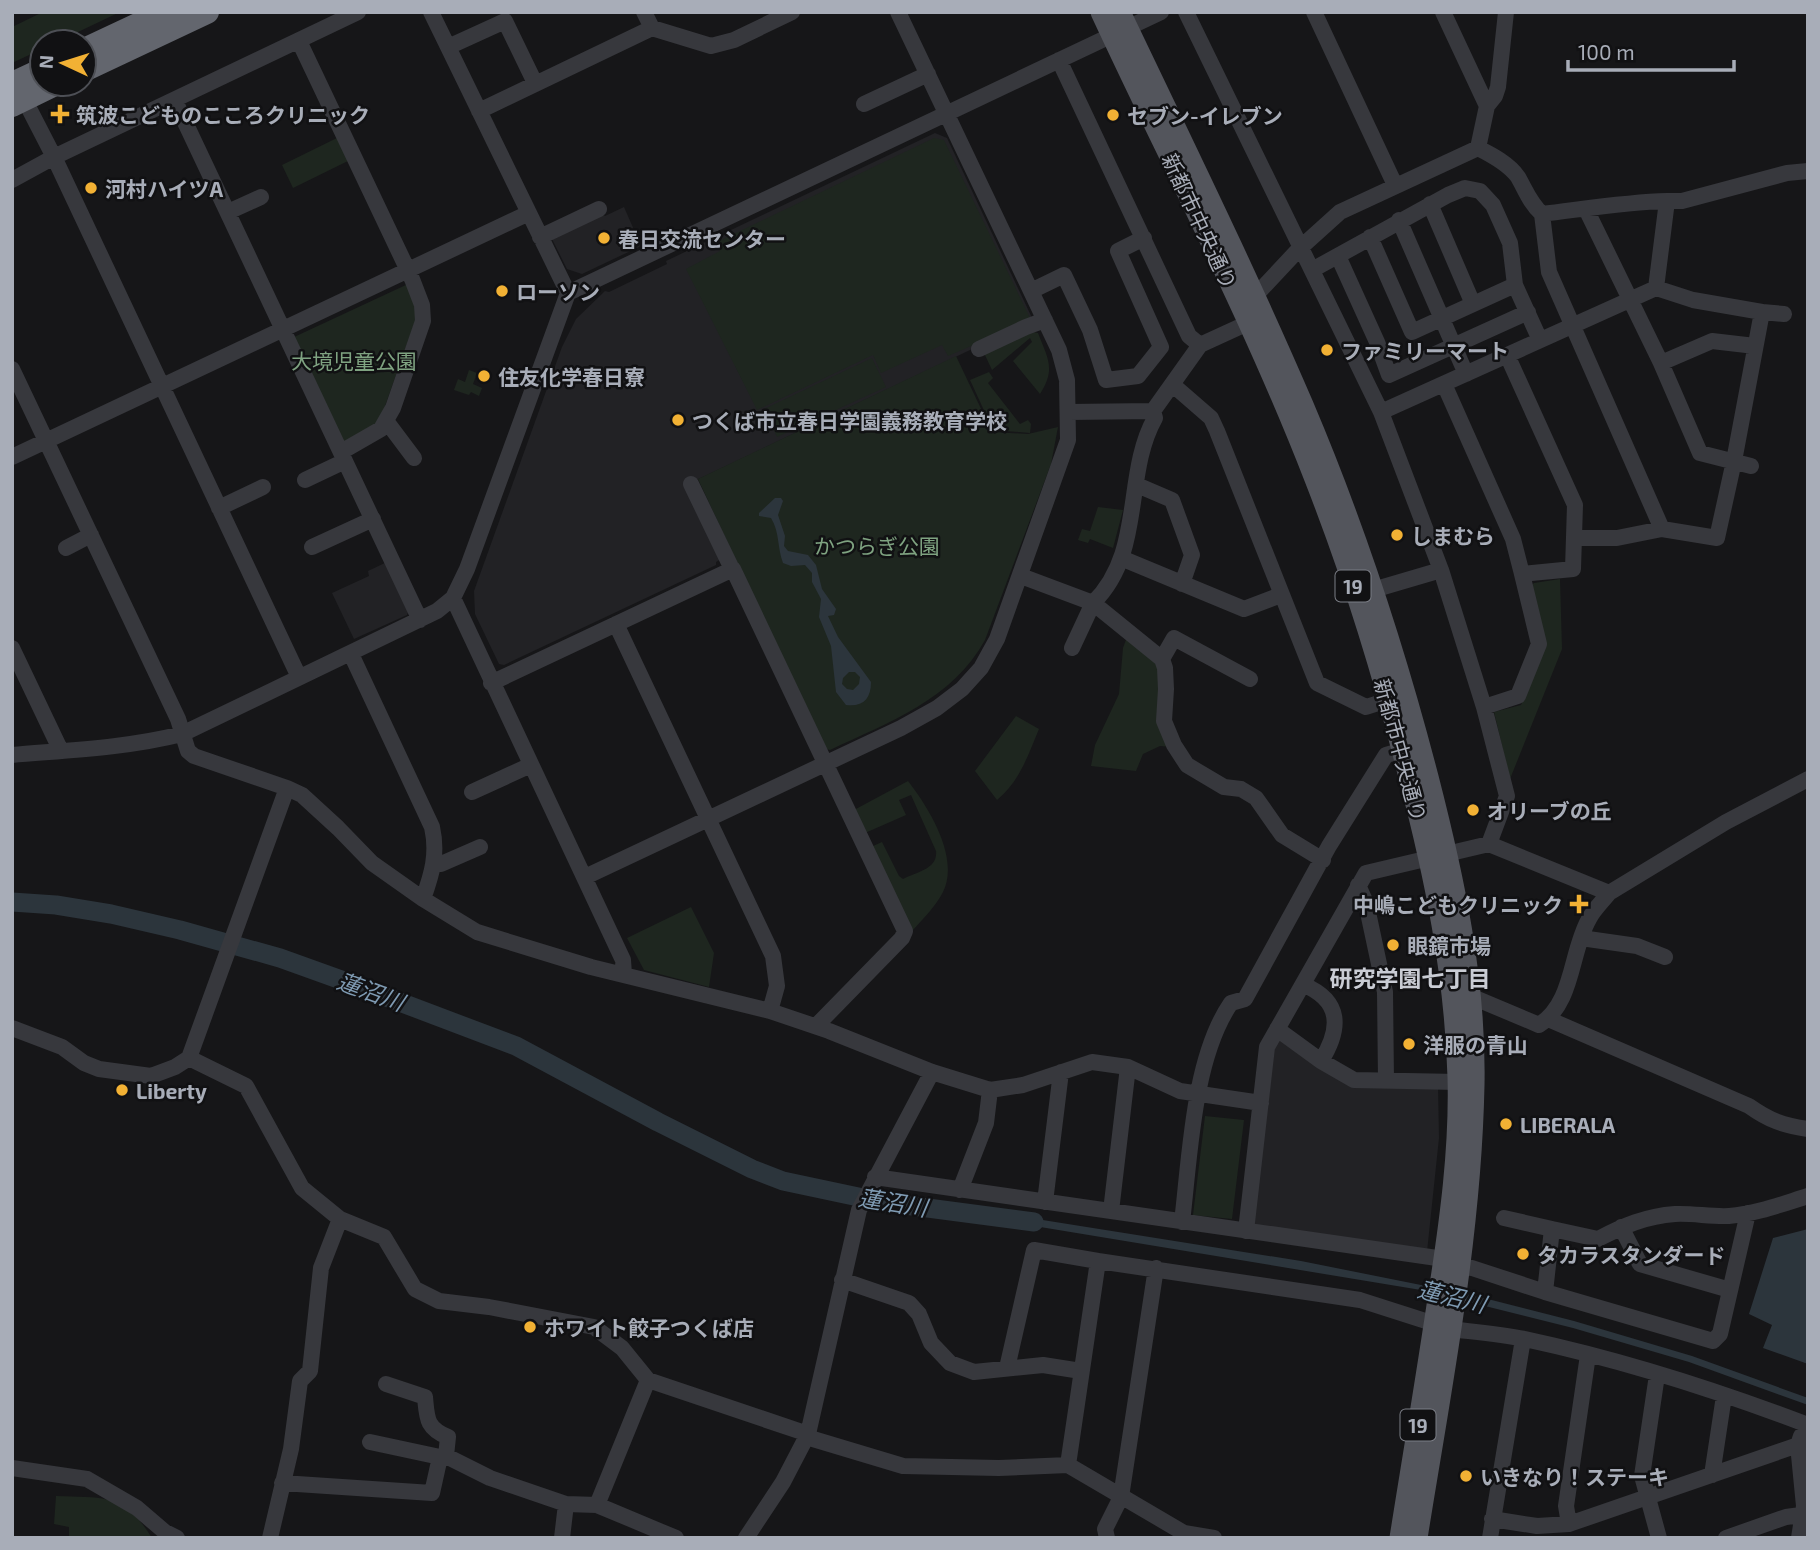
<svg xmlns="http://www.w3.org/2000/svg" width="1820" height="1550" font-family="'Exo 2','Noto Sans JP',sans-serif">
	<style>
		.built { fill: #222225 }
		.green { fill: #1e261f }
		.water { fill: #2c353c; fill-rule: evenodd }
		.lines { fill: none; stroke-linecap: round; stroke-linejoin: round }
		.river { stroke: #2c353c; stroke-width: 19 }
		.minor { stroke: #37383d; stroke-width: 16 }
		.major { stroke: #53555c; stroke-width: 21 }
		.highway { stroke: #63666e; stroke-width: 24 }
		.poi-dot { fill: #f2b134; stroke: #111113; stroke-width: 2.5 }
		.labels { text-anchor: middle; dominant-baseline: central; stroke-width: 5; stroke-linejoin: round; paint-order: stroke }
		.shield { fill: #111113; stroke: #7b7e86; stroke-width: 2 }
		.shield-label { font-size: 19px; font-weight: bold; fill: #a8adb8 }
		.poi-label { font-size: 21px; font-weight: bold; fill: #a8adb8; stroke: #111113; text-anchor: start }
		.street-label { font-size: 21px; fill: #a8adb8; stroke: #111113 }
		.park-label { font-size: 21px; fill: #7fa381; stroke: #111113 }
		.neighbourhood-label { font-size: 23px; font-weight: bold; fill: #c9ccd4; stroke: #111113 }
		.water-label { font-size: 23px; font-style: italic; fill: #7f9bb3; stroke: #111113 }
	</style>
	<rect width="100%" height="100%" fill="#161618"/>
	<!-- built -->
	<path class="built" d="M935 133 947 138 1033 320 686 485 721 559 716 562V565L504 665 499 664 475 614 474 591 562 347 576 319 605 291 609 292 667 264 666 261Z
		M624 207 641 246 582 274 567 269 552 239 601 213 605 216Z
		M387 562 409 610 407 615 354 639 332 593 369 576 368 571Z
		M1279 1040H1283L1353 1087 1438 1085 1439 1138 1427 1252 1252 1226 1273 1051Z"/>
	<!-- green -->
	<path class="green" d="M43 12H120L57 42H42V49L12 63V27Z
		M339 137 350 160 293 188 282 165Z
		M934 138 944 140 1031 320 948 356 942 345 881 373 873 355 757 410 686 269 720 251 717 242Z
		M408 284 418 313 379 423 347 442 341 440 292 338Z
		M1033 332 1038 333C1048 359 1056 369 1040 394L1013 361 1032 342 1030 338 992 370 984 353Z
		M956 356 992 432 1028 434 1058 427 1051 464 985 640C952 700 889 722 830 750L823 748 698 479Z
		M872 358 886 387 777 437 764 409Z
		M469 370 477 373 473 384 482 388 479 396 471 392 469 395 454 390 458 379 465 382Z
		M989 372 993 378 988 383 1020 424 1028 420 1031 424 1030 433 993 430 970 380Z
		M1098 507 1123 510 1113 548 1090 539 1088 543 1078 540 1082 529 1090 531Z
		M1560 579 1562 649 1510 779 1494 712 1521 705 1544 645 1530 587 1534 583Z
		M1127 637 1159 665 1173 747 1160 746 1143 754 1136 771 1091 766 1095 745 1119 694 1123 648Z
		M1016 716 1039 729C1028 755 1020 781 997 800L975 771Z
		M908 781C929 808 960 858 943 892 936 906 923 919 912 931L871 847 882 842 899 876 903 879C917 872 938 869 936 851L911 795 899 800 906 815 865 833 854 810Z
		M691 907 714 953 709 987 644 970 627 938Z
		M1205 1116 1244 1120 1232 1219 1193 1215Z
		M56 1496C105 1498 124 1493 152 1538H69V1527L54 1524Z"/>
	<!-- water -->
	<path class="water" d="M775 498H781L783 501 778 515 785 536 784 546 788 551 808 555 816 565 822 589 836 609 834 615 828 616 838 637 871 682C871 699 863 707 846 705L836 692 831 646 819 617 821 599 812 582V573L805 565 791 566 783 563C777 547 780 533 771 518L759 516V513ZM849 672H855L860 677 859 684 853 690 847 689 842 684 843 678Z
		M12 898 57 901 55 910 12 906Z
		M1012 1215 1301 1261 1476 1296 1574 1321 1692 1356 1808 1398V1405L1689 1362 1573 1328 1421 1290 1010 1222Z
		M1808 1229V1364L1763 1348 1772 1325 1749 1314 1773 1238Z"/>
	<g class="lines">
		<!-- river -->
		<path class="river" d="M12 902 56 905 111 914 180 930 280 958 344 981 516 1046 658 1122 752 1169 783 1181 882 1202 1034 1222"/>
		<!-- minor -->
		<path class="minor" d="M431 12 568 293
			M644 12 652 28 711 46 734 40 792 12
			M1186 12 1381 412 1441 570 1484 707 1507 796 1489 844
			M1314 12 1395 185
			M299 41 412 279 422 305 423 321 393 408 381 429 341 452
			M448 47 505 21 535 83
			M1059 60 1189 336 1200 345
			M20 91 54 157 299 677
			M175 101 420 620
			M864 104 928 74
			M1487 106 1495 96 1498 87 1506 12
			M479 111 652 28
			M1478 148C1492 155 1509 164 1518 177 1526 191 1530 203 1542 214L1549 272 1662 529
			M12 180 54 157 358 12
			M1667 201H1682L1787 173 1808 171
			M1430 204 1473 304
			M1586 209 1661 363 1700 453 1751 466
			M228 212 261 197
			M1542 214C1584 209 1626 202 1667 201L1656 288
			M1399 220 1466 374
			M540 237 599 209
			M1370 237 1412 332 1515 285
			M1338 256 1377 342 1389 375 1528 312
			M1312 270 1448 195 1465 188 1480 191 1493 205 1510 243 1515 285 1540 340
			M1031 291 1064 275 1090 330 1106 380 1138 376 1161 347 1118 251 1144 238
			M1255 296 1299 249 1340 212 1478 148 1487 106 1443 12
			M1762 312 1784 314
			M979 349 1026 327 1045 320
			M1661 363 1712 341 1755 346
			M12 369 178 719 188 751 194 756 287 788 302 795 338 828 372 863 423 899 477 932 591 967 770 1011 829 1031 932 1072 990 1090 1023 1085 1092 1062 1128 1067 1180 1091 1261 1103
			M1444 384 1513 539 1522 574
			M1173 385 1211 418 1217 431 1317 683 1366 707 1388 700
			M1069 412 1153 411 1200 345 1248 323
			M1381 412 1656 288 1693 300 1762 312 1734 461 1717 538 1662 529 1617 538H1574
			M387 422 414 458
			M12 457 529 213
			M305 480 345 461
			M691 484 732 569
			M1137 485 1172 500 1192 555 1182 584
			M219 508 263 487
			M312 547 373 519
			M66 548 91 535
			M1121 558 1244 609 1281 595
			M1021 576 1093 603C1145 552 1123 475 1155 418L1153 411
			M1373 590 1441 570
			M453 598 623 960 624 974
			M616 624 773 956 777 986 770 1011
			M12 648 61 751
			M1072 648 1093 603 1162 659 1165 668 1166 689 1164 721 1174 745 1187 765 1224 787 1241 789 1256 798 1282 835 1323 860
			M351 654 432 827C438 854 432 874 423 899
			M1162 659 1174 638 1250 679
			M491 683 733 569 905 931 902 938 816 1026
			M1484 707 1518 696 1539 644 1522 574 1573 569 1575 505 1507 355
			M12 755C70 750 126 748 182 734L437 611 453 598 467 569 568 293 1161 12
			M287 788 189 1058 246 1086 302 1188 340 1219 384 1237 415 1289 439 1301 489 1307 594 1327 622 1348 648 1380 808 1434 813 1439 903 1466 999 1468 1068 1465 1184 1533 1214 1538
			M472 792 531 765
			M435 864H441L480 847
			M585 877 901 728 937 708 962 689 981 668 997 639 1068 440 1067 380 1059 350 898 12
			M1358 885 1366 903 1385 992 1386 1080
			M1581 938 1637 946 1665 957
			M1304 985C1342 1001 1341 1029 1321 1061
			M1470 996 1539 1025C1574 1003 1570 952 1589 919 1594 909 1603 901 1609 893
			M1548 1019 1749 1106C1770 1121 1783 1125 1808 1129
			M12 1028 62 1047 84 1063 99 1069 151 1076 175 1067 189 1058
			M1277 1029 1321 1061 1354 1080 1458 1082
			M875 1177 1444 1259
			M960 1190 986 1123 990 1090
			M1045 1202 1061 1072
			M1111 1211 1128 1067
			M1504 1218 1552 1229
			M1182 1222C1190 1156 1193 1058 1231 1003L1245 999 1329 846 1386 755 1403 750
			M1621 1227 1640 1264 1730 1290
			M1246 1231 1267 1047 1366 873 1489 844 1609 893 1726 822 1808 779
			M1098 1261 1360 1300 1435 1324
			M1459 1267 1472 1268 1545 1292 1552 1229 1598 1239C1623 1226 1646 1216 1675 1214 1693 1213 1711 1217 1729 1216 1756 1214 1782 1204 1808 1196
			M842 1280 909 1303 919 1314 931 1343 950 1363 974 1372 1043 1365 1081 1371
			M1545 1292 1713 1341 1720 1334 1748 1213
			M1450 1329C1475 1332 1500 1334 1525 1339 1618 1359 1719 1391 1808 1425
			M1007 1368 1034 1250 1098 1261 1068 1465
			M1657 1375 1642 1476 1659 1538
			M386 1384 425 1397C427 1418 426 1428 448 1437L446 1456
			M370 1442 440 1457
			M12 1468 87 1479 137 1508 165 1532 177 1538
			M1712 1475 1724 1396
			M282 1483 432 1493 440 1457 446 1456 490 1478 566 1504
			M597 1505 676 1538
			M1492 1519 1537 1526 1569 1524 1798 1445
			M1569 1524 1566 1506 1588 1355
			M270 1538 291 1449 300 1381 310 1371 321 1268 340 1219
			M562 1538 566 1504 597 1505 648 1380
			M746 1538 783 1482 808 1434 859 1210 932 1072
			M1107 1538 1105 1529 1121 1497 1156 1268
			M1490 1538 1523 1339
			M1726 1538 1786 1517 1808 1514
			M1799 1538 1804 1506 1798 1445 1801 1436"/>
		<!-- major -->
		<path class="major" d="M1101 12C1173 167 1253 319 1315 479 1353 576 1384 676 1409 777 1435 876 1455 974 1458 1077 1460 1148 1450 1221 1439 1292 1427 1374 1413 1456 1400 1538
			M1120 12C1182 142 1246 272 1303 405 1354 525 1395 650 1428 777 1454 878 1476 980 1474 1085 1471 1237 1441 1388 1417 1538"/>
		<!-- highway -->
		<path class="highway" d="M84 50 165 12
			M84 70 207 12
			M12 84 42 70
			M12 105 55 84"/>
	</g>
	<!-- markers -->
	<g class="poi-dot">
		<path d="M56.5 103.5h7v7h7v7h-7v7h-7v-7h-7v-7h7z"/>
		<circle cx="1113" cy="115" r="7"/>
		<circle cx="91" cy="188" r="7"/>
		<circle cx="604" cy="238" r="7"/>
		<circle cx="502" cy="291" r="7"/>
		<circle cx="1327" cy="350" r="7"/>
		<circle cx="484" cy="376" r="7"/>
		<circle cx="678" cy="420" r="7"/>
		<circle cx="1397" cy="535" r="7"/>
		<circle cx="1473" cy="810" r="7"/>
		<path d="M1575.5 893.5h7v7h7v7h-7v7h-7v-7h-7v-7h7z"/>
		<circle cx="1393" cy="945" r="7"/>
		<circle cx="1409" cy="1044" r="7"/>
		<circle cx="122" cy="1090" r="7"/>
		<circle cx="1506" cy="1124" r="7"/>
		<circle cx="1523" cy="1254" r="7"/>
		<circle cx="530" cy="1327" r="7"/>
		<circle cx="1466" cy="1476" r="7"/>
	</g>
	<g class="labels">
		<!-- shield labels -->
		<g class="shield">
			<rect x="1335.5" y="570.5" width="35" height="31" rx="5"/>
			<rect x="1400.5" y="1409.5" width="35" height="31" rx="5"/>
		</g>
		<g class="shield-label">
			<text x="1353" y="586">19</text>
			<text x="1418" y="1425">19</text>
		</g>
		<!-- poi labels -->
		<g class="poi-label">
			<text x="76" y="114">筑波こどものこころクリニック</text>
			<text x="1127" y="115">セブン-イレブン</text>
			<text x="105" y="188">河村ハイツA</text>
			<text x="618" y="238">春日交流センター</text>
			<text x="516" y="291">ローソン</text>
			<text x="1341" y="350">ファミリーマート</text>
			<text x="498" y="376">住友化学春日寮</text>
			<text x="692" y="420">つくば市立春日学園義務教育学校</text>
			<text x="1411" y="535">しまむら</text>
			<text x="1487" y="810">オリーブの丘</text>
			<text x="1563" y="904" text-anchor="end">中嶋こどもクリニック</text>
			<text x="1407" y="945">眼鏡市場</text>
			<text x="1423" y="1044">洋服の青山</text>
			<text x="136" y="1090">Liberty</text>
			<text x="1520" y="1124">LIBERALA</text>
			<text x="1537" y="1254">タカラスタンダード</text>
			<text x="544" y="1327">ホワイト餃子つくば店</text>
			<text x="1480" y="1476">いきなり！ステーキ</text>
		</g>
		<!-- street labels -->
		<g class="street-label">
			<text transform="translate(1200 221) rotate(65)">新都市中央通り</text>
			<text transform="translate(1401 750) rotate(75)">新都市中央通り</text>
		</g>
		<!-- park labels -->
		<g class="park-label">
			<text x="354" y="360">大境児童公園</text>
			<text x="877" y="545">かつらぎ公園</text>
		</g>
		<!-- neighbourhood labels -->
		<g class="neighbourhood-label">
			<text x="1410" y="978">研究学園七丁目</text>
		</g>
		<!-- water labels -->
		<g class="water-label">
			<text transform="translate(371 991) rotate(20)">蓮沼川</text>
			<text transform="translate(893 1202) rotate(9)">蓮沼川</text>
			<text transform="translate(1452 1296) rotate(14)">蓮沼川</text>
		</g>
	</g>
	<!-- border -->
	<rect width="1820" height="1550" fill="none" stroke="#a8adb8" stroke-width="28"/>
	<!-- north arrow -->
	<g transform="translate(63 63) rotate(274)"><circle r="33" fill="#111113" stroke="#4d4f55" stroke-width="2"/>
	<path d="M0-5L12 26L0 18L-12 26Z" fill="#f2b134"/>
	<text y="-10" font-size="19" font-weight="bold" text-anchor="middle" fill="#a8adb8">N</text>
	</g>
	<!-- scale -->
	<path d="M1568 60v10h166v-10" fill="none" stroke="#a8adb8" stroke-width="3.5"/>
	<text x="1578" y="60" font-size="21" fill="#a8adb8" stroke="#111113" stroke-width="5" paint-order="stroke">100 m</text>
</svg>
